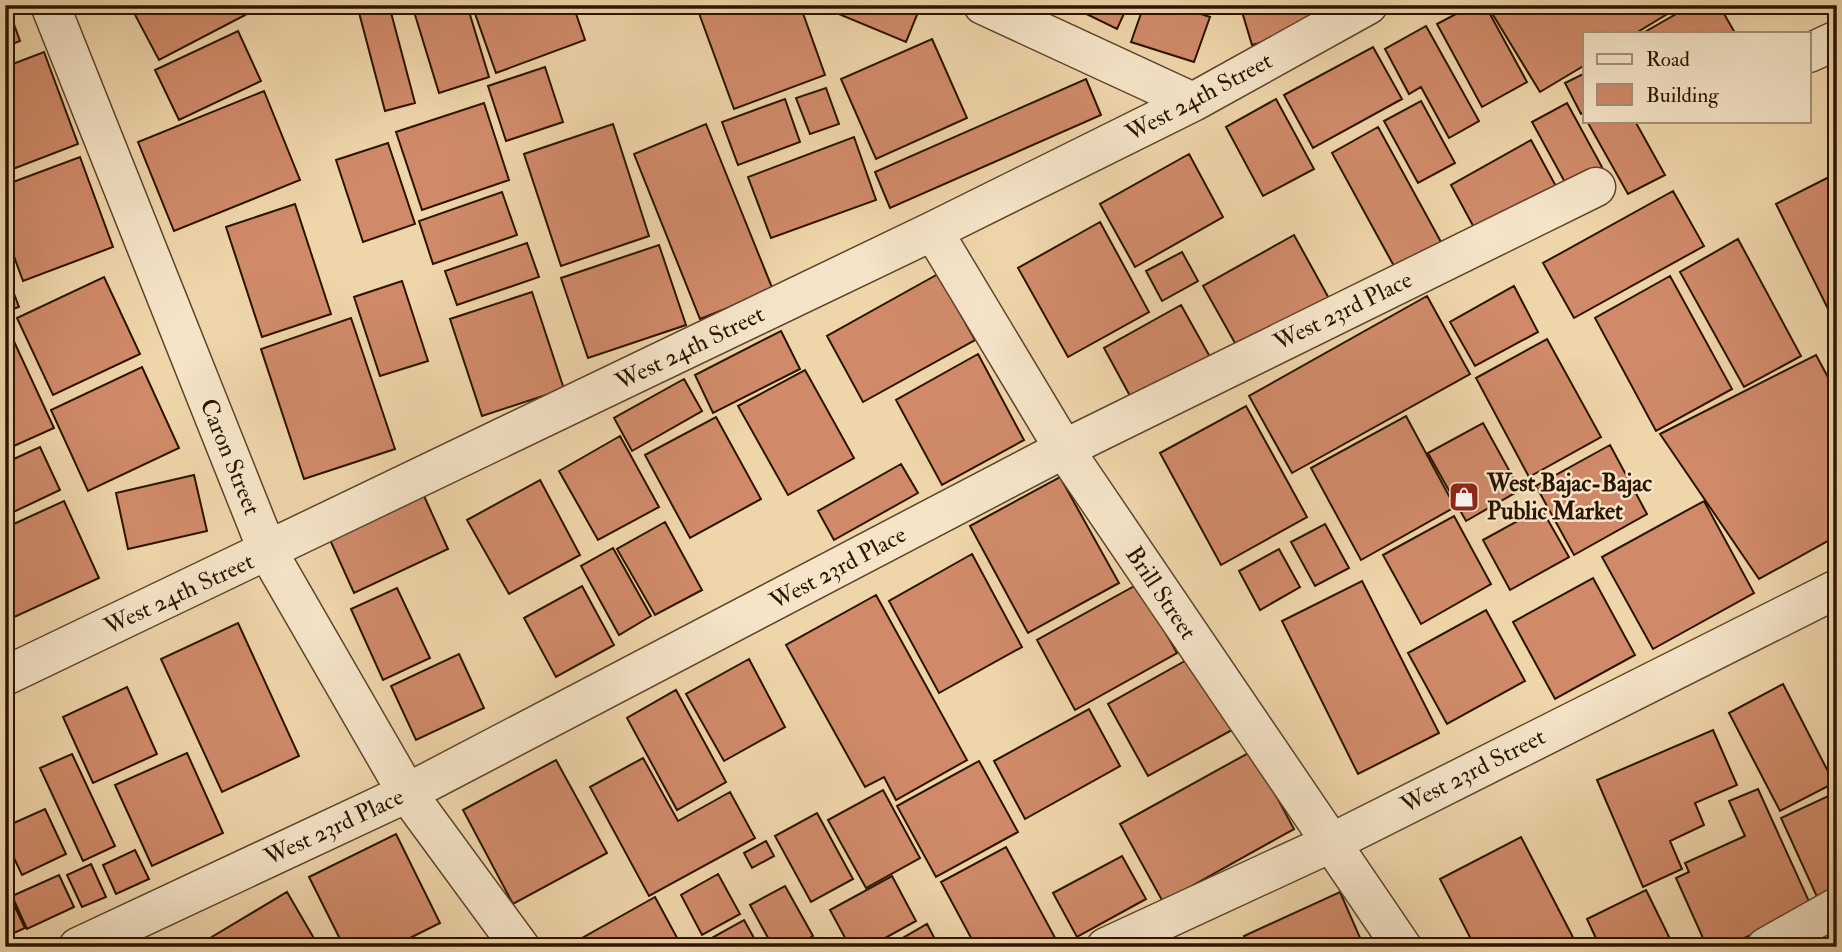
<svg xmlns="http://www.w3.org/2000/svg" width="1842" height="952" font-family="'IM FELL Double Pica',serif">
	<style>
		.building { fill: #d08a6a; stroke: #2b1400; stroke-width: 2 }
		.lines { fill: none; stroke-linecap: round; stroke-linejoin: round }
		.minor-casing { stroke: #5c442a; stroke-width: 41 }
		.minor { stroke: #f5e4c8; stroke-width: 38 }
		.labels { text-anchor: middle; dominant-baseline: central; stroke-width: 5; stroke-linejoin: round; paint-order: stroke }
		.street-label { font-size: 24px; fill: #2b1400; stroke: #f5e4c8 }
		.poi-label { font-size: 24px; font-weight: bold; fill: #2b1400; stroke: #f5e4c8; text-anchor: start }
	</style>
	<rect width="100%" height="100%" fill="#efd5aa"/>
	<filter id="stains"><feTurbulence type="fractalNoise" baseFrequency=".00286" numOctaves="4"/><feColorMatrix values="0 0 0 0 .2 0 0 0 0 .09 0 0 0 0 .02 0 0 0 .5 -.17"/></filter>
	<radialGradient id="worn" r=".72"><stop offset=".6" stop-color="#630" stop-opacity="0"/><stop offset="1" stop-color="#630" stop-opacity=".3"/></radialGradient>
	<!-- building -->
	<path class="building" d="M5 5H7L20 41 5 47Z
		M144 5H245L249 13 159 60 133 11Z
		M357 5H389L415 103 385 111Z
		M412 5H467L489 77 439 93Z
		M472 5H550L551 9 561 5H573L585 40 496 73Z
		M696 5H800L825 75 734 109Z
		M831 5H921L906 42 829 10Z
		M1068 5H1128L1117 29Z
		M1144 5H1174L1210 17 1194 62 1131 42Z
		M1240 5H1309L1315 28 1252 45Z
		M1473 5H1485L1527 82 1482 107 1437 24Z
		M1487 5H1682L1636 33H1585V65L1540 92Z
		M1692 5H1719L1735 33H1643Z
		M1426 26 1479 121 1449 138 1421 87 1409 94 1385 49Z
		M238 31 261 81 179 120 155 70Z
		M932 39 967 118 876 159 841 79Z
		M1373 47 1402 99 1313 148 1284 95Z
		M44 52 78 144 5 172V67Z
		M545 67 563 122 506 141 488 86Z
		M1585 73V112L1581 114 1565 83Z
		M1086 79 1101 115 890 208 875 172Z
		M826 88 839 124 810 134 796 98Z
		M264 91 300 180 174 231 138 142Z
		M785 99 800 142 738 165 722 122Z
		M1276 99 1314 169 1263 196 1226 127Z
		M1421 101 1455 163 1418 183 1384 121Z
		M484 103 509 180 422 210 396 132Z
		M1567 103 1602 167 1567 186 1532 122Z
		M1592 121H1635L1665 175 1628 194 1588 123Z
		M613 124 649 236 561 266 524 154Z
		M706 124 773 290 700 319 634 154Z
		M1378 127 1446 251 1400 277 1332 153Z
		M854 137 876 200 771 238 748 177Z
		M1531 140 1558 190 1478 235 1451 185Z
		M388 143 415 224 363 242 336 160Z
		M1189 154 1223 217 1135 267 1100 204Z
		M80 157 113 247 23 281 5 232V185Z
		M1837 173V327L1776 204Z
		M1673 191 1704 246 1574 318 1543 263Z
		M502 192 517 235 433 264 419 221Z
		M295 204 331 314 262 337 226 227Z
		M1100 222 1149 312 1068 357 1018 268Z
		M1294 235 1331 302 1240 352 1203 286Z
		M1738 239 1801 356 1744 387 1680 272Z
		M527 243 539 277 457 305 445 271Z
		M659 245 686 325 588 358 561 278Z
		M1182 252 1198 281 1162 301 1146 271Z
		M5 270 19 307 5 312Z
		M938 274 975 340 863 402 827 336Z
		M1670 276 1732 389 1656 431 1595 318Z
		M104 277 140 354 53 395 17 318Z
		M402 281 428 361 380 376 354 297Z
		M1514 286 1538 332 1475 366 1450 322Z
		M532 292 564 389 482 416 450 319Z
		M1427 296 1470 374 1292 473 1249 396Z
		M1181 305 1214 364 1136 407 1104 348Z
		M351 318 395 449 304 479 261 349Z
		M5 322 54 428 5 450Z
		M781 331 800 369 713 413 695 375Z
		M1547 339 1601 437 1529 477 1476 378Z
		M978 354 1024 440 942 485 896 400Z
		M1816 355 1837 394V536L1759 579 1660 434Z
		M142 367 179 448 88 491 51 410Z
		M805 370 854 458 788 495 738 406Z
		M684 379 702 411 632 451 614 418Z
		M1246 406 1307 517 1221 565 1160 453Z
		M1406 416 1455 507 1361 560 1311 468Z
		M716 417 761 499 690 538 645 455Z
		M1483 423 1520 490 1466 521 1428 453Z
		M620 436 659 507 598 540 559 471Z
		M1610 445 1647 514 1574 555 1536 486Z
		M40 447 60 490 5 516V463Z
		M901 464 918 493 834 540 818 511Z
		M194 475 207 531 128 549 116 493Z
		M1060 477 1119 583 1028 633 970 526Z
		M540 480 580 555 509 594 467 520Z
		M420 487 448 549 354 593 326 531Z
		M64 501 99 578 10 619 5 608V528Z
		M1704 501 1754 593 1653 649 1602 557Z
		M1541 508 1569 557 1510 590 1483 540Z
		M1454 516 1491 584 1421 624 1383 555Z
		M665 522 702 590 655 615 617 549Z
		M1325 524 1349 568 1315 586 1291 542Z
		M613 548 651 616 619 635 581 566Z
		M1279 549 1300 587 1260 610 1239 571Z
		M972 554 1022 647 939 693 889 601Z
		M1593 578 1635 655 1555 699 1513 622Z
		M1362 581 1439 733 1358 774 1282 621Z
		M1138 584 1177 653 1075 710 1037 640Z
		M582 586 614 645 556 677 524 618Z
		M397 588 430 658 383 680 351 609Z
		M876 595 967 760 896 800 884 777 865 787 786 645Z
		M1486 610 1525 681 1447 724 1408 653Z
		M238 623 299 756 222 792 161 659Z
		M459 654 484 708 416 740 391 686Z
		M1192 657 1232 730 1148 776 1108 704Z
		M749 659 785 727 724 761 686 694Z
		M1783 684 1834 783 1780 811 1729 713Z
		M127 687 157 754 93 783 63 717Z
		M676 690 726 782 677 810 627 718Z
		M1089 709 1120 766 1025 819 994 761Z
		M1713 730 1737 785 1695 803 1704 825 1670 841 1682 869 1643 887 1597 780Z
		M1252 751 1294 829 1163 902 1120 824Z
		M187 753 223 833 152 866 115 785Z
		M72 754 115 846 83 861 40 768Z
		M643 758 678 821 730 792 755 838 649 896 590 787Z
		M556 760 607 853 513 904 463 810Z
		M979 761 1018 832 936 877 897 806Z
		M1758 789 1812 908 1724 947H1707L1676 878 1689 872 1685 863 1745 836 1729 801Z
		M883 790 920 858 866 888 828 820Z
		M1837 792V891L1818 899 1781 818Z
		M45 809 66 854 22 875 5 839V827Z
		M817 813 853 879 811 902 775 836Z
		M396 834 440 923 392 947H344L309 877Z
		M1521 837 1578 947H1475L1440 879Z
		M766 841 774 856 752 868 744 853Z
		M1006 847 1060 947H976L941 882Z
		M135 850 149 879 116 894 103 865Z
		M1122 856 1146 899 1077 937 1053 893Z
		M91 864 106 897 82 907 67 875Z
		M718 874 740 914 702 935 681 895Z
		M59 875 74 907 27 929 12 896Z
		M892 876 916 921 869 947H850L830 910Z
		M5 886 25 928 5 937Z
		M785 886 813 936 794 947H773L750 905Z
		M1646 890 1674 947H1600L1587 919Z
		M287 892 319 947H215L210 938Z
		M1340 892 1364 947H1249L1244 936Z
		M655 897 682 947H566Z
		M744 920 759 947H697V946Z
		M927 924 939 947H887Z"/>
	<g class="lines">
		<!-- minor casing -->
		<g class="minor-casing">
			<path id="minor" d="M50 5 268 552 407 793 520 947
				M983 5 1193 102
				M1809 53 1837 40
				M933 231 1064 449 1402 947
				M5 676 933 231 1193 102 1368 5
				M78 947 407 793 1064 449 1596 187
				M1106 947 1331 843 1837 589
				M1766 947 1837 907"/>
		</g>
		<!-- minor -->
		<use href="#minor" class="minor"/>
	</g>
	<!-- icons -->
	<defs>
		<g id="shop-square" transform="scale(1.575)"><rect x="-9" y="-9" width="18" height="18" rx="4" fill="#8f2418" stroke="#f5e4c8"/><path d="M-5-2.5h2.3a2.7 3.5 0 0 1 5.4 0H5L5.5 6h-11ZM-1.5-2.5h3a1.5 2.3 0 0 0-3 0Z" fill="#fff"/></g>
	</defs>
	<g fill-rule="evenodd">
		<use href="#shop-square" x="1464" y="497"/>
	</g>
	<g class="labels">
		<!-- street labels -->
		<g class="street-label">
			<text transform="translate(1199 97) rotate(-28)">West 24th Street</text>
			<text transform="translate(1343 311) rotate(-26)">West 23rd Place</text>
			<text transform="translate(690 348) rotate(-26)">West 24th Street</text>
			<text transform="translate(230 457) rotate(68)">Caron Street</text>
			<text transform="translate(838 568) rotate(-28)">West 23rd Place</text>
			<text transform="translate(1161 593) rotate(56)">Brill Street</text>
			<text transform="translate(179 594) rotate(-25)">West 24th Street</text>
			<text transform="translate(1473 771) rotate(-27)">West 23rd Street</text>
			<text transform="translate(334 827) rotate(-25)">West 23rd Place</text>
		</g>
		<!-- poi labels -->
		<g class="poi-label">
			<text x="1487" y="483">West Bajac-Bajac<tspan x="1487" dy="28">Public Market</tspan></text>
		</g>
	</g>
	<!-- margin -->
	<rect width="1842" height="952" fill="none" stroke="#efd5aa" stroke-width="28"/>
	<rect x="7" y="7" width="1828" height="938" fill="none" stroke="#2b1400" stroke-width="3.5"/>
	<rect x="14" y="14" width="1814" height="924" fill="none" stroke="#2b1400" stroke-width="2"/>
	<!-- legend -->
	<rect x="1583" y="32" width="228" height="91" fill="#f5e4c8" stroke="#a49178" stroke-width="2"/>
	<rect x="1597" y="54" width="35" height="10" fill="#f5e4c8" stroke="#a49178" stroke-width="2"/>
	<text x="1646" y="66" font-size="21" fill="#2b1400">Road</text>
	<rect x="1597" y="84" width="35" height="21" fill="#d08a6a" stroke="#a49178" stroke-width="2"/>
	<text x="1646" y="102" font-size="21" fill="#2b1400">Building</text>
	<rect width="100%" height="100%" filter="url(#stains)"/>
	<rect width="100%" height="100%" fill="url(#worn)"/>
</svg>
